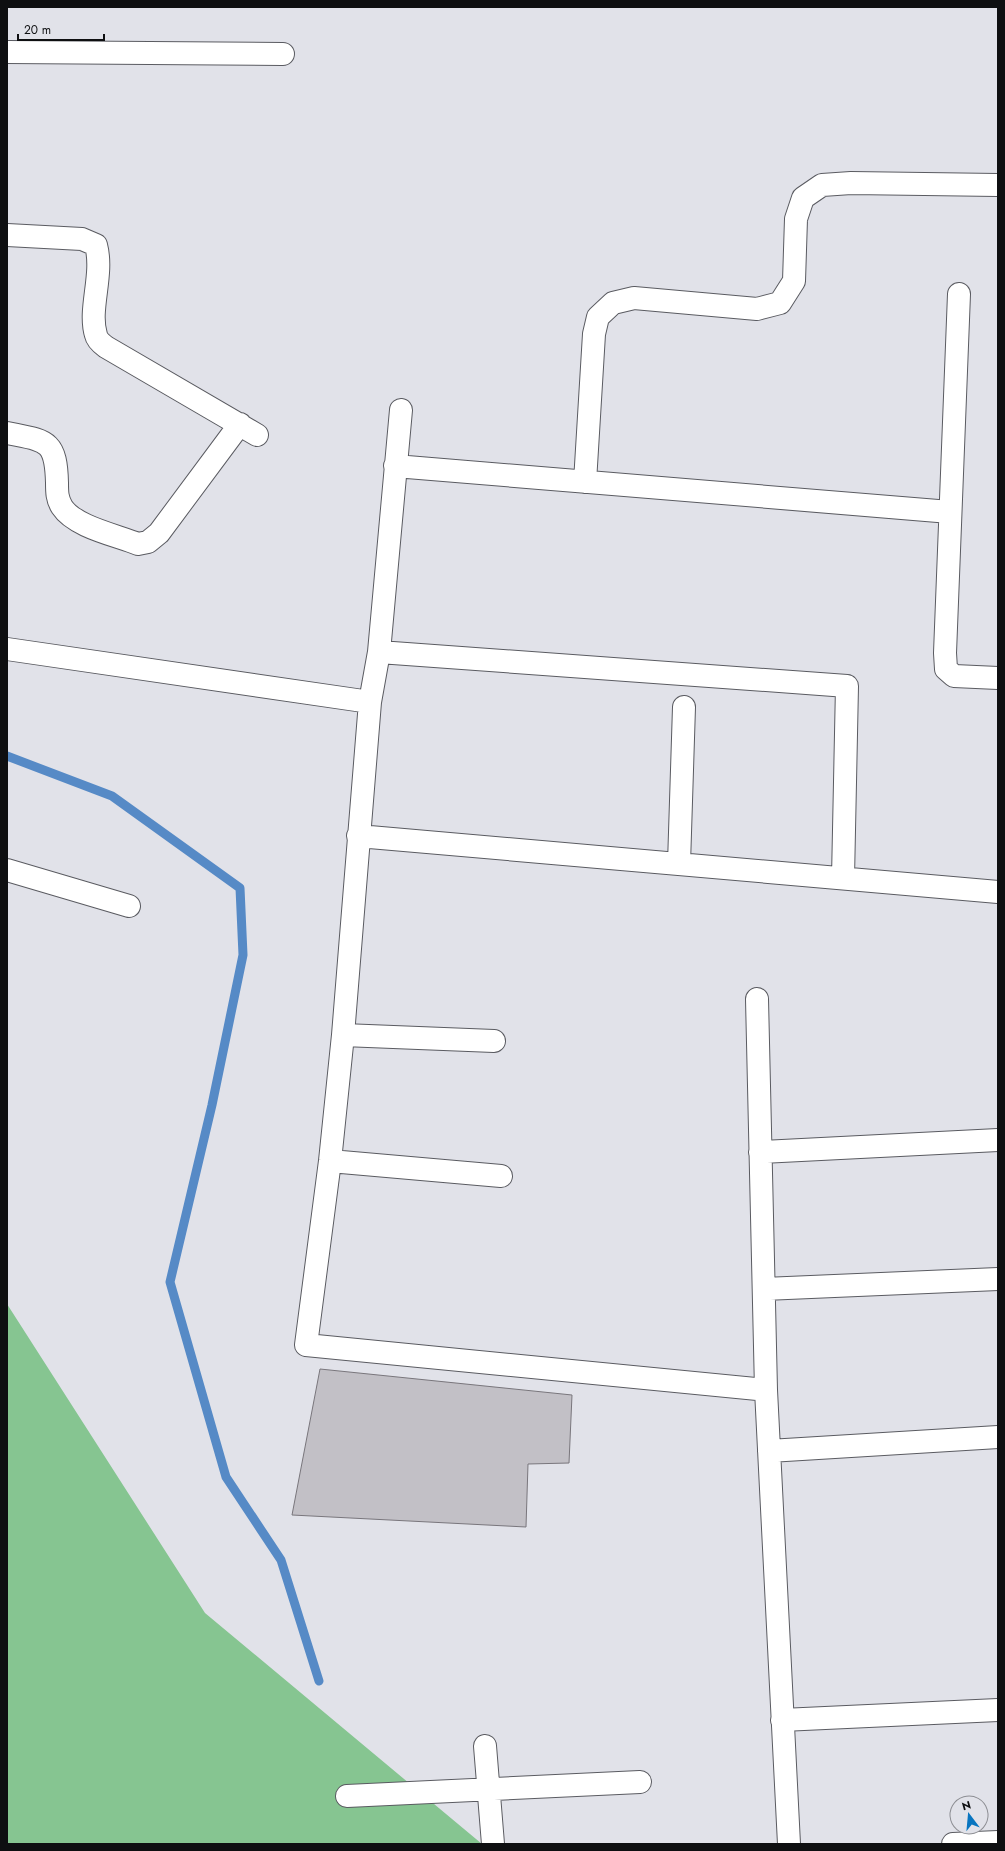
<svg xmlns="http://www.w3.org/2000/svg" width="1005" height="1851" font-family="Jost,sans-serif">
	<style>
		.green { fill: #86c591 }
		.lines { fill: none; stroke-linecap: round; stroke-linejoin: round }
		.stream { stroke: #568ac6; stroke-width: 9 }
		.building { fill: #c2c0c6; stroke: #79767c }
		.minor-casing { stroke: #5a5b61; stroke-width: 24 }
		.minor { stroke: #fff; stroke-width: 22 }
	</style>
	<rect width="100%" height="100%" fill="#e1e2e9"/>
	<!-- green -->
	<path class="green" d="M7 1304 205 1613 482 1844H7Z"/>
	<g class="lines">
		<!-- stream -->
		<path class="stream" d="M7 756 112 796 240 888 243 955 212 1105 170 1282 226 1477 281 1560 319 1681"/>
	</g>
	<!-- building -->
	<path class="building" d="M320 1369 572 1395 569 1463 528 1464 526 1527 292 1515Z"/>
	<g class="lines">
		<!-- minor casing -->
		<g class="minor-casing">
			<path id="minor" d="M7 52 283 54
				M7 235 82 239 96 245C104 275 88 309 96 335 97 340 102 344 106 347L257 435
				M959 294 945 653 946 669 954 676 998 678
				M401 410 379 652 370 702 343 1035 330 1161 306 1345 766 1390 789 1844
				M7 433C46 441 56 439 57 483 57 492 57 499 62 507 75 527 116 535 138 544L148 542 159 533 240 424
				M395 466 950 512
				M585 482 594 334 598 317 613 303 634 298 757 309 780 303 794 281 796 219 803 198 822 185 851 183 998 185
				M7 649 370 702
				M379 652 847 686 843 878
				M358 836 998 892
				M679 864 684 707
				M7 870 129 906
				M757 999 766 1390
				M343 1035 494 1041
				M760 1152 998 1140
				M330 1161 501 1176
				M764 1289 998 1279
				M769 1451 998 1437
				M782 1720 998 1710
				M485 1746 493 1844
				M347 1796 640 1782
				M953 1844 998 1842"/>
		</g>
		<!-- minor -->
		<use href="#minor" class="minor"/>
	</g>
	<!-- border -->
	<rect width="1005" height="1851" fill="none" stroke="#0e0f11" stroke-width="16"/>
	<!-- north arrow -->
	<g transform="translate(969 1815) rotate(344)"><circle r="19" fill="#e1e2e9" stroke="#8d8e93"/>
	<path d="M0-3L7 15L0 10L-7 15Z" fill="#0875c0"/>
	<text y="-6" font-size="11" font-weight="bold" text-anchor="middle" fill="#0e0f11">N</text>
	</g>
	<!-- scale -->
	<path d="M18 34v6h86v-6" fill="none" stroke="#0e0f11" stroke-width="2"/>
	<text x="24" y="34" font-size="12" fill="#0e0f11" stroke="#e1e2e9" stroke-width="3" paint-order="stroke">20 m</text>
</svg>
